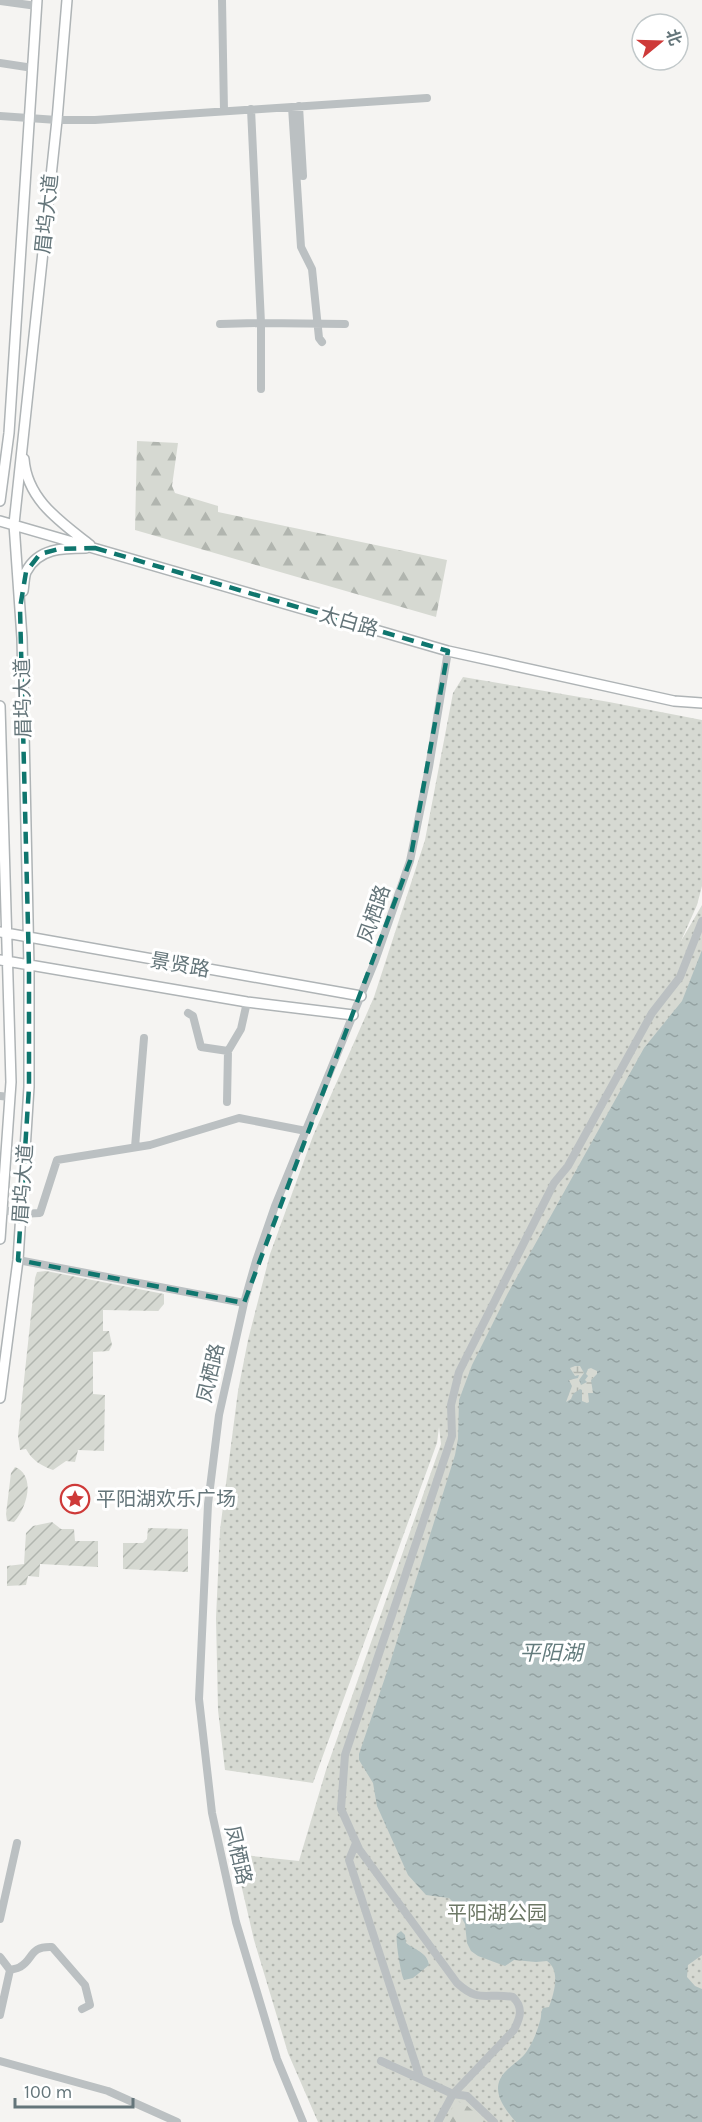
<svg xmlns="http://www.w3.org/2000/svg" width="702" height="2122" font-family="Karla,'Noto Sans SC',sans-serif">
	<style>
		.grass { fill: url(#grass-dots) }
		.forest { fill: url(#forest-firs) }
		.wetland { fill: url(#wetland-marsh) }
		.garden { fill: url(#garden-furrows) }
		.water { fill: url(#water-ripples); fill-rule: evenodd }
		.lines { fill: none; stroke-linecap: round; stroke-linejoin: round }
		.major-casing { stroke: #afb4b6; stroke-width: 12 }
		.minor { stroke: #bbc0c2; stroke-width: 8 }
		.major { stroke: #fff; stroke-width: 9 }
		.marked { fill: none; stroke: #0f766e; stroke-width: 4.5; stroke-dasharray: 12 8; stroke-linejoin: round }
		.labels { text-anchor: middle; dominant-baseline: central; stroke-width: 6; stroke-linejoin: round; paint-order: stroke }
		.street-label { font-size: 20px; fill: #64757a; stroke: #fff }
		.poi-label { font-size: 20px; fill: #64757a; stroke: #fff; text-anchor: start }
		.park-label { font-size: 20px; fill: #6d7866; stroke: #fff }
		.water-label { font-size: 21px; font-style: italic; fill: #637b7c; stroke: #fff }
	</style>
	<defs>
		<pattern id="grass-dots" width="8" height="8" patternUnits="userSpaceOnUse" patternTransform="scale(1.5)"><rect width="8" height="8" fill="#d6d9d2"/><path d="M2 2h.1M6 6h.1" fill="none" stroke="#b1b5af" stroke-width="1.8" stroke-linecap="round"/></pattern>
		<pattern id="forest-firs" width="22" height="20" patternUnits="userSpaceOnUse" patternTransform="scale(1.5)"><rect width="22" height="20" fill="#d6d9d2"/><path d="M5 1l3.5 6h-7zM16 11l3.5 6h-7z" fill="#b1b5af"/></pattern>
		<pattern id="wetland-marsh" width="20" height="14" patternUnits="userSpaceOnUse" patternTransform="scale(1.5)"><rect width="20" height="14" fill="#d6d9d2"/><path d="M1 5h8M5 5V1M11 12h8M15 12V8" fill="none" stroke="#b1b5af"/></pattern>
		<pattern id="garden-furrows" width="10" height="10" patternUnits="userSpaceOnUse" patternTransform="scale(1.5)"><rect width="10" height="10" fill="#d6d9d2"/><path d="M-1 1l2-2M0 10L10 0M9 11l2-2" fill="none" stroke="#b1b5af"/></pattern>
		<pattern id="water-ripples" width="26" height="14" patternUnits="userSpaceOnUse" patternTransform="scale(1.5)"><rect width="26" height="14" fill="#b0c0c0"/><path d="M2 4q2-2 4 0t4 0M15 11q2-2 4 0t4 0" fill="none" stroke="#93a1a1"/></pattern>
	</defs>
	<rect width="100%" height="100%" fill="#f5f4f2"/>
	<!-- grass -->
	<path class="grass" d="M463 677 609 702 702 720V886L697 905 681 941 702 905V2122H318L288 2053 254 1940 234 1854 299 1861 326 1770 441 1444 439 1427 437 1443 313 1783 225 1770 218 1710 216 1618 220 1530 238 1391 248 1340 270 1254 313 1136 374 997 425 840 453 693Z"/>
	<!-- forest -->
	<path class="forest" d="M137 441 178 443 172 486 175 493 218 506V512L447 560 436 617 135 530Z
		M456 2101 465 2104 486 2122H445Z"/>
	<!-- wetland -->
	<path class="wetland" d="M575 1366H580L585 1374V1380L588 1369 591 1368 597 1371V1374L591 1380 593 1394 588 1393 589 1402 587 1403 571 1399 567 1403 566 1402 572 1386 569 1380 578 1378 570 1368Z"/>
	<!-- garden -->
	<path class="garden" d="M46 1271 164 1294V1304L158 1311 103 1310V1331H109L112 1345 109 1351 93 1352V1394L105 1395 104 1451 78 1450 75 1462 66 1461 53 1470C40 1465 33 1461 26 1449L20 1450 18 1436 35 1278 37 1272Z
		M15 1467C37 1476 26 1509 14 1522L7 1521 6 1514 11 1473Z
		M52 1522 61 1529H74L75 1541H98V1567L40 1564 39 1577 28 1576 26 1585 7 1586V1566L24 1564 26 1533 33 1526Z
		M148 1528 188 1529V1572L123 1569V1543H143L147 1539Z"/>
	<!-- water -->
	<path class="water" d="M702 950V1955L688 1965 687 1977 695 1986 702 1989V2122H516C503 2107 488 2088 507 2070 513 2064 522 2059 527 2051 533 2042 537 2032 540 2021 542 2016 540 2013 543 2008L549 2007C554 1993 561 1971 547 1961L536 1962 514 1960 505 1966 478 1956 471 1951 467 1943 465 1924 454 1903 449 1898 426 1895 408 1875 377 1806 373 1783 359 1760V1754L390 1663 455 1455 458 1439 459 1400 472 1365 508 1293 644 1048 682 1001ZM575 1366H580L584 1373 579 1380 581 1385 587 1382 585 1380 588 1376 586 1374 588 1369 591 1368 597 1371V1374L591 1380 593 1393H588L589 1402 587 1403 582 1401V1390L580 1389 573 1394 571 1399 566 1402 572 1386 569 1380 578 1378 579 1375 575 1376 570 1368Z
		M401 1931 405 1935 406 1943C415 1950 427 1952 429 1965L413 1978 404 1980C401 1975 395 1939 397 1934 398 1933 400 1932 401 1931Z"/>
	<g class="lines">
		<!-- major casing -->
		<g class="major-casing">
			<path id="major" d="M24 459C27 500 61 522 90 545
				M0 501 9 433 37 0
				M0 521 448 651 674 701 702 703
				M23 591C24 585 24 577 26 572 38 548 63 548 86 548
				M0 706 11 1082 0 1239
				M0 932 361 996
				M0 960 247 1002 353 1015
				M0 1398 18 1260 29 1087V967L22 638 14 524 57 120 67 0"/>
		</g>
		<!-- minor -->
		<path class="minor" d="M222 0 224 111
			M0 1 37 6
			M0 63 33 68
			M299 106 303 176
			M292 107 301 247 312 269 319 338 322 342
			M251 109 261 323V389
			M0 116 57 120H95L427 98
			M220 324 261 323 345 324
			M188 1013 193 1016 201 1047 228 1051
			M0 1096 10 1097
			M227 1102 228 1051 241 1029 247 1002
			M135 1147 144 1038
			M0 1209 21 1214 40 1213 57 1160 150 1145 239 1118 306 1131
			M18 1260 244 1303
			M356 1843 349 1860 420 2078
			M0 1919 17 1843
			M0 1957 10 1970C13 1969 17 1969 20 1967 34 1959 29 1946 52 1947L85 1985 90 2005 82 2009
			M0 2015 10 1970
			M0 2061 108 2091 177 2122
			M381 2061 453 2094 467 2096 494 2122
			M303 2122 277 2059 236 1922 212 1813 199 1699 208 1504 219 1415 244 1303 256 1261 275 1206 375 961 410 861 429 767 448 651
			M438 2122 453 2094 514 2030C520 2018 524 2008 513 1997 486 1992 480 2004 457 1983L359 1849 341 1809 345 1755 452 1436 451 1405 459 1372 554 1183 568 1166 652 1013 680 977 702 921"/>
		<!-- major -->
		<use href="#major" class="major"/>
	</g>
	<!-- marked area -->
	<path class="marked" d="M95 548 448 651 410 861 244 1303 18 1260 29 1087V967L20 608 26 572 40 554 59 549Z"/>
	<!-- icons -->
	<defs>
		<g id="sight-ring" transform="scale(1.5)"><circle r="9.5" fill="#fff" stroke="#ce3a39" stroke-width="1.5"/><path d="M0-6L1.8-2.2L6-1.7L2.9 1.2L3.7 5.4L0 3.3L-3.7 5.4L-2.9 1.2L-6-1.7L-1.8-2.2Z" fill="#ce3a39"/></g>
	</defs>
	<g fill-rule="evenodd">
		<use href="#sight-ring" x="75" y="1499"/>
	</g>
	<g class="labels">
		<!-- street labels -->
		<g class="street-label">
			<text transform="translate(47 214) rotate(-84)">眉坞大道</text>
			<text transform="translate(349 622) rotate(16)">太白路</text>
			<text transform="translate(23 698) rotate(-91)">眉坞大道</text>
			<text transform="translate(374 914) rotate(-71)">凤栖路</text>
			<text transform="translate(180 965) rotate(10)">景贤路</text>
			<text transform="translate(23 1184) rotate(-86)">眉坞大道</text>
			<text transform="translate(211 1373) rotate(-77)">凤栖路</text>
			<text transform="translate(238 1855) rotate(77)">凤栖路</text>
		</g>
		<!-- poi labels -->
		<g class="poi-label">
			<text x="96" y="1499">平阳湖欢乐广场</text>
		</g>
		<!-- park labels -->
		<g class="park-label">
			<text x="497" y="1913">平阳湖公园</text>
		</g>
		<!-- water labels -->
		<g class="water-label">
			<text x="551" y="1653">平阳湖</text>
		</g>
	</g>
	<!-- north arrow -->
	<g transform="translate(660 42) rotate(71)"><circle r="28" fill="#ffffff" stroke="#c1c8ca" stroke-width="1.5"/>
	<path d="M0-4.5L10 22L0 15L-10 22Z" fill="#ce3a39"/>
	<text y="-9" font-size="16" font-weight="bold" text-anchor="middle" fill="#64757a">北</text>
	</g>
	<!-- scale -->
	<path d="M15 2098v9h118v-9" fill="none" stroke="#64757a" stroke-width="3"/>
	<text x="24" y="2098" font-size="18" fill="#64757a" stroke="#ffffff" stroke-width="4.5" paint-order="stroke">100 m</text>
</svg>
